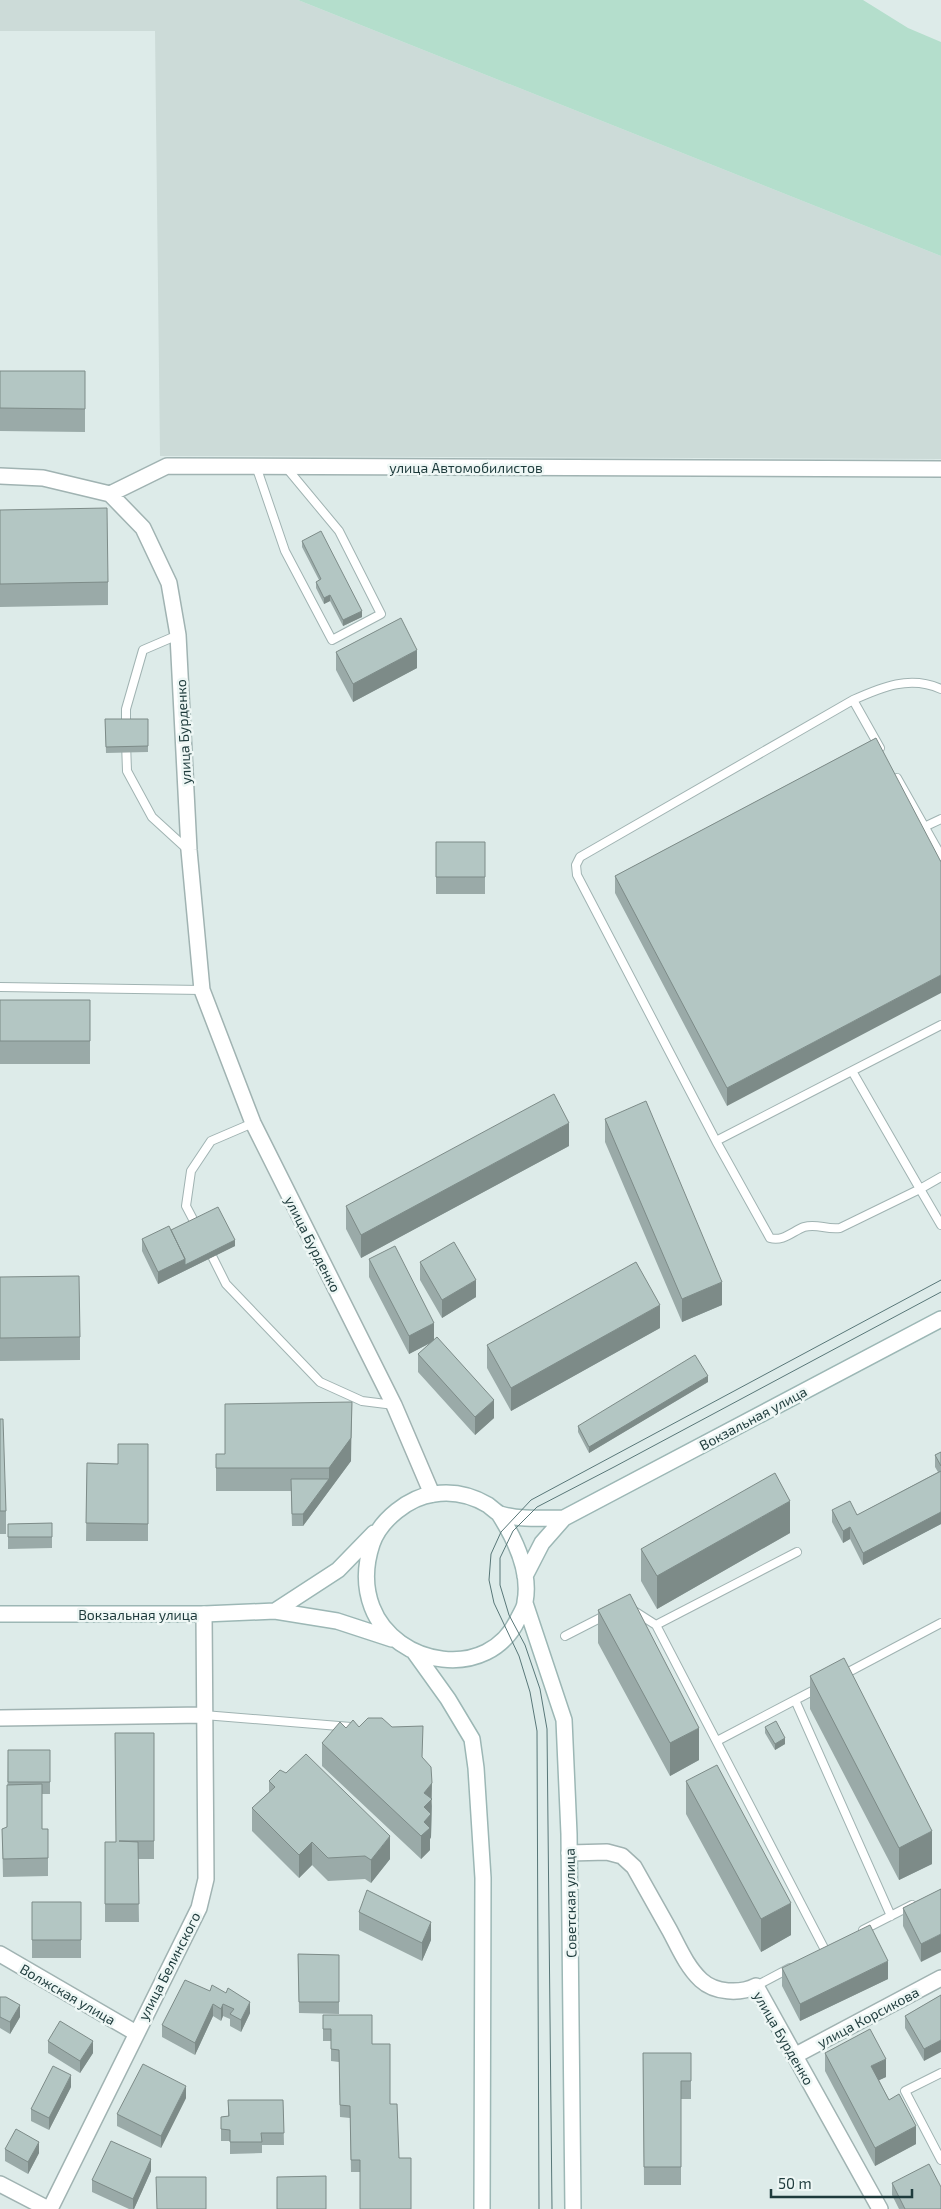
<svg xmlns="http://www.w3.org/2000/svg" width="941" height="2209" font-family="'Exo 2',sans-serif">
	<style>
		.built { fill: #ccdbd8 }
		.green { fill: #b4decc }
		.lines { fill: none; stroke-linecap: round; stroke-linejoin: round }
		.service-casing { stroke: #a0b3b2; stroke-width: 10 }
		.minor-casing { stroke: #a0b3b2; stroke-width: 18 }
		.secondary-casing { stroke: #9cb7b5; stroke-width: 18 }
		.service { stroke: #fff; stroke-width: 8 }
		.minor { stroke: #fff; stroke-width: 15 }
		.secondary { stroke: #fff; stroke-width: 15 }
		.tram { stroke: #587778; stroke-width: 1 }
		.wall { fill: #9aaaa8 }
		.shaded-wall { fill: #7d8b88 }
		.building { fill: #b3c6c3; stroke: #7d8b88 }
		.labels { text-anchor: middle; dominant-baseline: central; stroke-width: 5; stroke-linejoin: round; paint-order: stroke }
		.street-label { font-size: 14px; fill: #1e3b3c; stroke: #eef7f5 }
	</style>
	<rect width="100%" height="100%" fill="#ddebe9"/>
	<!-- built -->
	<path class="built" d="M0 0H298L941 256V459L160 456 155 31H0Z"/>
	<!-- green -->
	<path class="green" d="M298 0H863L908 28 941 42V256Z"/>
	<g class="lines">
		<!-- service casing -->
		<g class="service-casing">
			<path id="service" d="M256 466 285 551 332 640 381 614 339 531 285 466
				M853 700 880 748
				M126 728V709L143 650 178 635
				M126 742 127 771 152 817 187 849
				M897 778 941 856
				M924 827 941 819
				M0 987 202 990
				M852 1071 920 1189 840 1228C826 1230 817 1223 804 1227 793 1231 783 1242 770 1238L716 1141 577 875 576 865 580 857 853 700C882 687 910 675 941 689
				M716 1141 941 1025
				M941 1177 920 1189 941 1225
				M197 1227 186 1206 191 1171 211 1141 253 1123
				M208 1248 226 1284 320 1382 362 1401 394 1405
				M631 1609 656 1625 825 1950
				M656 1625 797 1552
				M565 1636 606 1615
				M841 1676 941 1623
				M795 1700 891 1916
				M204 1715 351 1727
				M717 1741 818 1688
				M863 1930 912 1905
				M756 1986 790 1968
				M941 2073 905 2091 941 2160"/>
		</g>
		<!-- minor casing -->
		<g class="minor-casing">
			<path id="minor" d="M0 476 43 478 110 494 167 466 941 469
				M110 494 143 528 169 583 178 635 189 850 202 990 253 1123 394 1405 432 1494
				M0 1718 204 1715
				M569 1853 607 1852 622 1856 634 1867C646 1888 658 1910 670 1931 679 1948 687 1967 701 1980 715 1993 740 1994 756 1986L880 2209
				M0 1954 136 2033
				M794 2056 941 1978
				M0 2184 48 2209
				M50 2209 199 1908 206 1879 204 1614"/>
		</g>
		<!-- secondary casing -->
		<g class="secondary-casing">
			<path id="secondary" d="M499 1514C515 1539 531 1571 525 1602 525 1608 520 1614 518 1619 489 1682 395 1667 372 1607 364 1586 365 1565 372 1544 380 1520 409 1497 434 1494 453 1491 471 1495 488 1505 492 1508 496 1512 500 1514 520 1520 543 1518 564 1518
				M525 1576 542 1543 564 1518 941 1319
				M525 1603 564 1720 569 1834 573 2209
				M275 1611 338 1570 374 1533
				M0 1614H204L275 1611 337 1621 392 1639
				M415 1653 448 1699 472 1739 476 1768 483 1878 482 2209"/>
		</g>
		<!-- service -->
		<use href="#service" class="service"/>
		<!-- minor -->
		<use href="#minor" class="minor"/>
		<!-- secondary -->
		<use href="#secondary" class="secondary"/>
		<!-- tram -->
		<path class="tram" d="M539 2209 537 1731 530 1692 519 1656 494 1603 489 1580 491 1554 501 1532 531 1500 941 1280
			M552 2209 547 1729 540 1689 525 1645 509 1615 500 1585V1558L513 1531 537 1507 614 1467 941 1292"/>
	</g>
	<!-- wall -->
	<path class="wall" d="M0 371H85V432L0 431Z
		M0 510 108 582V605L0 607Z
		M302 541 362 617 343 626 330 601 324 604 316 588V582L319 580 302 547Z
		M336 652 417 668 353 702 336 670Z
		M105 719H148V752L106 753Z
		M876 738 727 1106 615 893V876Z
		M436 842H485V894H436Z
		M0 1000H90V1064H0Z
		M605 1119 722 1305 682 1322 605 1142Z
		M569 1146 361 1258 346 1229V1206Z
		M171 1230 235 1246 158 1284 142 1251V1239Z
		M369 1259 434 1340 494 1418 475 1435 418 1372V1354L432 1342 409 1354 369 1277Z
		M420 1262 476 1297 442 1318 420 1280Z
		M0 1277 80 1337V1360L0 1361Z
		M660 1328 511 1411 487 1368V1345Z
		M708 1382 589 1453 578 1432V1426Z
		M0 1419 6 1511V1534H0Z
		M148 1444V1541H86L87 1463 118 1464Z
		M941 1452V1524L863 1565 850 1539 843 1543 832 1522V1510L857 1515 938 1472 935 1467V1455Z
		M216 1454H225L351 1461 303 1526H292L291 1491H216Z
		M52 1523V1548L8 1549V1524Z
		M790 1533 657 1609 641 1581V1549Z
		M598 1610 699 1760 670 1776 598 1643Z
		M810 1676 932 1864 899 1880 810 1709Z
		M359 1727 422 1758 432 1806 431 1837 430 1839V1850L421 1859 322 1766V1743L346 1728Z
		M765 1727 785 1744 775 1750 765 1733Z
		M154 1733V1859H138L139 1922H105V1842H116Z
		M8 1750H50V1794H42V1829H48V1876L3 1877 2 1829 7 1827Z
		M269 1781 390 1859 371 1883 365 1879 328 1881 312 1865 299 1878 252 1831V1808L269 1792Z
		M686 1781 791 1935 761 1952 686 1814Z
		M941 1889 921 1962 903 1926V1908Z
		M32 1902H81V1958H32Z
		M359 1912 431 1940 422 1961 359 1930Z
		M298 1954 339 1955V2014L299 2013Z
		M782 1968 888 1979 800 2021 782 1986Z
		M210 1991 226 1993 250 2013 241 2032 230 2026V2019L223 2016 221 2021 213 2016 195 2055 162 2037V2025Z
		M941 1995 924 2061 905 2028V2016Z
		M0 1997 20 2017 10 2034 0 2028Z
		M323 2015H372L360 2172H351L350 2118 340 2117 339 2062 331 2061V2041H323Z
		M48 2041 93 2053 80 2073 48 2053Z
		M643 2053H691V2099H681V2185H644Z
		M825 2053 886 2077 879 2080 889 2100 916 2144 875 2166 825 2071Z
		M71 2087 49 2130 31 2121V2109Z
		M186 2098 161 2148 117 2126V2114Z
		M228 2100H283L284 2145H262V2153L230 2154V2141H221V2117L228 2116Z
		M5 2149 39 2153 28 2174 5 2161Z
		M151 2171 134 2209H129L92 2192V2180Z
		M892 2183 941 2209H899L892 2195Z"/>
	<!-- shaded-wall -->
	<path class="shaded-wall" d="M330 595V601L324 604V598Z
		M362 611V617L343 626V620Z
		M417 650V668L353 702V684Z
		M941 975V993L727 1106V1088Z
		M569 1123V1146L361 1258V1235Z
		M235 1240V1246L158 1284V1272L185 1259Z
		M476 1280V1297L442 1318V1300Z
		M722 1282V1305L682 1322V1299Z
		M660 1305V1328L511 1411V1388Z
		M434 1323V1341L409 1354V1336Z
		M708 1376V1382L589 1453V1447Z
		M494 1400V1418L475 1435V1417Z
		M352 1402 351 1461 303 1526V1514L329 1479V1468Z
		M790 1501V1533L657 1609V1576Z
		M941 1512V1524L863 1565V1553Z
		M850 1527V1539L843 1543V1531Z
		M699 1728V1760L670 1776V1743Z
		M785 1738V1744L775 1750V1744Z
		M432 1783 431 1837 430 1839V1850L421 1859V1836L424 1793Z
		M932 1831V1864L899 1880V1848Z
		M390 1836V1859L371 1883V1860Z
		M312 1842V1865L299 1878V1855Z
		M791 1903V1935L761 1952V1919Z
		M431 1922V1940L422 1961V1943Z
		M941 1934V1952L921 1962V1944Z
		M888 1961V1979L800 2021V2004Z
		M250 2002V2013L241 2032V2020Z
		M213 2004V2016L195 2055V2043Z
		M223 2004V2016L221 2021V2009Z
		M20 2005V2017L10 2034V2022Z
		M941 2040V2052L924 2061V2049Z
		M93 2041V2053L80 2073V2061Z
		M886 2059V2077L871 2084V2066Z
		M71 2075V2087L49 2130V2118Z
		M186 2086V2098L161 2148V2136Z
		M916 2126V2144L875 2166V2148Z
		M39 2142V2153L28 2174V2162Z
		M151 2159V2171L134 2209H133V2199Z"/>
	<!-- building -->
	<path class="building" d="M0 371H85V409L0 408Z
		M107 508 108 582 0 584V510Z
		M321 531 362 611 343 620 330 595 324 598 316 582 321 579 302 541Z
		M401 618 417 650 353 684 336 652Z
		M105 719H148V746L106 747Z
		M876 738 941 862V975L727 1088 615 876Z
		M436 842H485V877H436Z
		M0 1000H90V1041H0Z
		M554 1094 569 1123 361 1235 346 1206Z
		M646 1101 722 1282 682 1299 605 1119Z
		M218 1207 235 1240 185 1265V1259L171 1230Z
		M169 1226 185 1259 158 1272 142 1239Z
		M454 1242 476 1280 442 1300 420 1262Z
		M395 1246 434 1323 409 1336 369 1259Z
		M636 1262 660 1305 511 1388 487 1345Z
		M79 1276 80 1337 0 1338V1277Z
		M437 1337 494 1400 475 1417 418 1354Z
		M695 1355 708 1376 589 1447 578 1426Z
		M352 1402 351 1438 329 1468H216V1454H225V1404Z
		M0 1419H3L6 1511H0Z
		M118 1444H148V1524L86 1523 87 1463 118 1464Z
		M941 1452V1466L935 1455Z
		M941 1471V1512L863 1553 850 1527 843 1531 832 1510 850 1501 857 1515Z
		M775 1473 790 1501 657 1576 641 1549Z
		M291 1479H329L303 1514H292Z
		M52 1523V1537H8V1524Z
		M630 1594 699 1728 670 1743 598 1610Z
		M844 1658 932 1831 899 1848 810 1676Z
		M368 1718H382L392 1727 423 1726 422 1757 431 1767 432 1783 424 1793 432 1799 424 1807 431 1814 424 1822 430 1828 421 1836 322 1743 340 1722 346 1728 353 1720 359 1727Z
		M776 1721 785 1738 775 1744 765 1727Z
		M115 1733H154V1841H119L138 1842 139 1904H105V1842H116Z
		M8 1750H50V1782H8Z
		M306 1754 390 1836 371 1860 365 1856 328 1858 312 1842 299 1855 252 1808 275 1787 269 1781 280 1770 286 1773Z
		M717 1765 791 1903 761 1919 686 1781Z
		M42 1784V1829H48V1858L3 1859 2 1829 7 1827V1785Z
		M941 1889V1934L921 1944 903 1908Z
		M367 1890 431 1922 422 1943 359 1912Z
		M32 1902H81V1940H32Z
		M870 1925 888 1961 800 2004 782 1968Z
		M298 1954 339 1955V2002H299Z
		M185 1980 210 1991 212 1985 226 1993 228 1988 250 2002 241 2020 230 2014 234 2009 223 2004 221 2009 213 2004 195 2043 162 2025Z
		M941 1995V2040L924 2049 905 2016Z
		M0 1997H6L20 2005 10 2022 0 2017Z
		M323 2015H372V2044H390V2104H397L399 2158H411V2209H360V2160H351L350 2106 340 2105 339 2050 331 2049V2029H323Z
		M60 2021 93 2041 80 2061 48 2041Z
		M870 2029 886 2059 871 2066 889 2100 899 2094 916 2126 875 2148 825 2053Z
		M643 2053H691V2081H681V2167H644Z
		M143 2064 186 2086 161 2136 117 2114Z
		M53 2066 71 2075 49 2118 31 2109Z
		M228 2100H283L284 2133H261L262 2142H230V2130L221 2129V2117L229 2116Z
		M16 2129 39 2142 28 2162 5 2149Z
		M111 2141 151 2159 133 2199 92 2180Z
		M929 2164 941 2187V2209H905L892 2183Z
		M326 2176V2209H277V2177Z
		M156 2177H206V2209H157Z"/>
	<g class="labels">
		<!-- street labels -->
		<g class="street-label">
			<text x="466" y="467">улица Автомобилистов</text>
			<text transform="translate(183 732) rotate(-93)">улица Бурденко</text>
			<text transform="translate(313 1244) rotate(63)">улица Бурденко</text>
			<text transform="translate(753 1418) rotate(-28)">Вокзальная улица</text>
			<text x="138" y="1614">Вокзальная улица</text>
			<text transform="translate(570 1903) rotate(-91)">Советская улица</text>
			<text transform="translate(169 1966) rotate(-63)">улица Белинского</text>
			<text transform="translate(68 1994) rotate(30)">Волжская улица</text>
			<text transform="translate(868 2017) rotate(-28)">улица Корсикова</text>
			<text transform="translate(784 2038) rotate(60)">улица Бурденко</text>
		</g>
	</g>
	<!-- scale -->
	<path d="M771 2189v8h141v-8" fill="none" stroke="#1e3b3c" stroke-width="2.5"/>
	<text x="778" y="2189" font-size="15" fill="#1e3b3c" stroke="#eef7f5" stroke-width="4" paint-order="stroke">50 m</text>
</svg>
